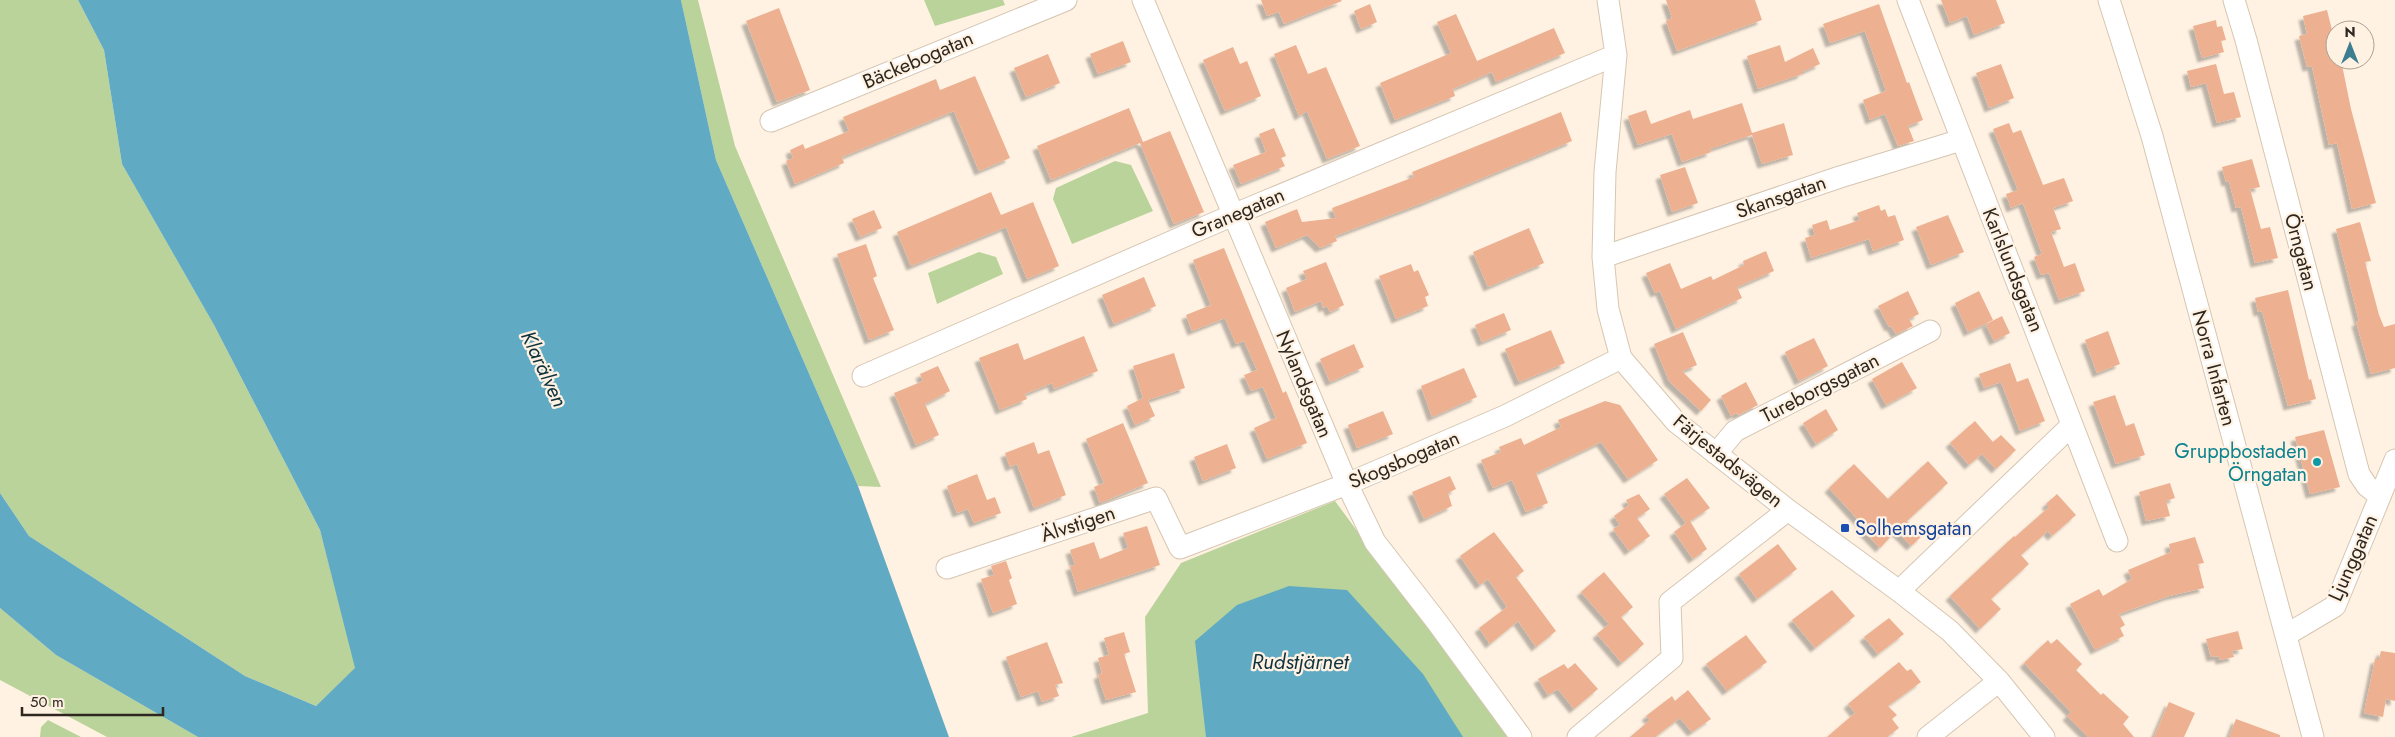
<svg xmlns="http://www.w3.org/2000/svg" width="2395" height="737" font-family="Jost,sans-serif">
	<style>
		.green { fill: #b9d39a }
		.water { fill: #60aac4 }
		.building { fill: #edb091; filter: url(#shadow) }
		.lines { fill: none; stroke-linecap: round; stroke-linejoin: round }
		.minor-casing { stroke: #d6c6b2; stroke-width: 23 }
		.minor { stroke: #fff; stroke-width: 21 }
		.culture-dot { fill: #0f9aa8; stroke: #fff2e2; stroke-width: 2 }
		.transit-dot { fill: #1a4fb4; stroke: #fff2e2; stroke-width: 2 }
		.labels { text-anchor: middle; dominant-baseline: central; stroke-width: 4.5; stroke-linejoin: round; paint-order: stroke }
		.street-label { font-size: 20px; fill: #2d2720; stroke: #fff2e2 }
		.culture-label { font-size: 20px; fill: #0d838f; stroke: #fff2e2; text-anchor: end }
		.transit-label { font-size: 20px; fill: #164399; stroke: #fff2e2; text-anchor: start }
		.water-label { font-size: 21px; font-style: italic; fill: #0f333e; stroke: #fff2e2 }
	</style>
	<defs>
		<filter id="shadow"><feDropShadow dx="-4.5" dy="4.5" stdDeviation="1" flood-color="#0004"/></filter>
	</defs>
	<rect width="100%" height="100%" fill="#fff2e2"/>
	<!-- green -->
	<path class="green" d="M0 0H78L104 50 122 164 214 325 320 530 356 668 316 706 245 676 29 536 0 493Z
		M681 0H698L735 146 881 487 858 486 716 160Z
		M924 0H1003L1005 5 935 26Z
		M1115 161 1131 165 1153 211 1072 244 1053 199 1056 188Z
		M979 252 996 257 1003 274 937 304 928 273Z
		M1335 501 1509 737H1071L1148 713 1145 617 1181 563Z
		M0 608 56 655 198 737H107L0 680Z
		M48 720 81 737H40L41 727Z"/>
	<!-- water -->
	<path class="water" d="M78 0H681L716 160 858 486 949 737H198L56 655 0 608V493L29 536 245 676 316 706 355 668 320 530 214 325 122 164 104 50Z
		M1289 586 1347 590 1423 674 1463 737H1206L1195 641 1237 605Z"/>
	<!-- building -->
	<path class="building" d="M1261 0H1341L1342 1 1284 24 1279 12 1267 16Z
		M1666 0H1755L1762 20 1677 51 1666 21 1672 18Z
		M1941 0H1996L2005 23 1974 35 1967 16 1950 23Z
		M1370 4 1377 22 1361 29 1354 11Z
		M1879 4 1907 83 1909 82 1923 120 1908 126 1914 141 1898 146 1885 114 1870 120 1863 100 1886 91 1865 31 1830 43 1823 24Z
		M779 8 810 90 777 102 746 21Z
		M2327 10 2335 42V60H2341L2351 109 2376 203 2352 209 2337 143 2329 145 2312 66 2307 67 2299 36 2307 34 2303 16Z
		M1456 14 1477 61 1554 28 1565 53 1496 82 1492 72 1453 89 1455 96 1395 120 1380 83 1451 53 1437 22Z
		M2216 20 2217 27 2222 26 2226 40 2221 41 2224 52 2202 58 2193 26Z
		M1123 41 1131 62 1098 74 1090 54Z
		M1296 45 1308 74 1326 67 1360 146 1327 159 1307 111 1299 116 1274 54Z
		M1780 45 1785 62 1813 48 1820 64 1802 72V74L1758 89 1747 56Z
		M1233 47 1240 64 1247 61 1261 96 1225 111 1203 60Z
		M1048 54 1060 83 1026 97 1014 68Z
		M2001 64 2014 98 1989 108 1976 73Z
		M2216 64 2224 94 2234 92 2241 117 2217 123 2206 83 2191 87 2187 71Z
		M975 76 1010 158 979 171 954 111 842 157 844 163 795 184 786 161 793 158 790 150 803 144 805 149 849 131 843 117 936 79 940 90Z
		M1742 103 1752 133 1784 123 1793 155 1762 164 1752 135 1710 149 1711 152 1682 162 1672 134 1638 145 1628 116 1646 110 1651 124 1690 110 1693 119Z
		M1129 108 1143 142 1170 131 1204 212 1174 224 1140 143 1051 180 1037 146Z
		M1561 112 1572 141 1425 202 1335 236 1337 241 1320 248 1307 235 1276 248 1265 222 1297 209 1302 222 1336 218 1332 208 1414 177 1412 172Z
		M2009 123 2013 133 2021 130 2043 185 2064 178 2073 201 2053 208 2061 229 2051 232 2064 267 2075 263 2085 291 2059 300 2049 273 2041 275 2034 257 2042 254 2023 203 2011 208 2006 194 2018 190 1993 129Z
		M1274 128 1286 156 1281 158 1285 166 1241 184 1233 165 1266 152 1259 134Z
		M2252 159 2260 187 2250 189 2261 229 2270 227 2278 258 2255 263 2241 207 2236 208 2229 181 2226 182 2222 167Z
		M1685 167 1698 203 1672 212 1660 175Z
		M991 192 1001 215 1033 202 1059 266 1027 279 1006 227 911 266 897 232Z
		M1879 205 1881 211 1885 209 1888 217 1895 215 1904 240 1873 251 1869 239 1811 258 1805 238 1815 235 1812 225 1827 220 1830 230 1860 220 1857 213Z
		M874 210 882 228 860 237 852 219Z
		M1948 215 1964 252 1931 265 1916 227Z
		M2360 222 2371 261 2365 262 2379 315 2384 327 2395 324V368L2371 374 2356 322 2359 321 2336 229Z
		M1529 228 1544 263 1488 287 1473 252Z
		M866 244 877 276 873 278 894 330 869 340 837 254Z
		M1224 248 1283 393 1286 391 1307 443 1267 459 1254 428 1276 418 1263 387 1251 391 1244 375 1257 370 1244 341 1236 344 1225 318 1192 331 1186 315 1211 305 1193 260Z
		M1766 251 1774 271 1737 287 1742 298 1676 329 1660 291 1655 293 1646 273 1670 263 1681 289 1711 276 1713 280 1744 265 1743 261Z
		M1326 262 1344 305 1330 312 1327 306 1323 308 1321 301 1295 312 1286 288 1307 279 1303 271Z
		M1411 264 1414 272 1418 270 1429 295 1425 297 1428 306 1396 319 1379 276Z
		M1144 277 1156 306 1114 324 1102 295Z
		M2288 290 2309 380 2311 379 2316 399 2288 406 2262 311 2258 312 2255 298Z
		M1908 291 1919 314 1909 319 1913 326 1896 334 1891 326 1889 327 1878 306Z
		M1979 291 1993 320 1968 332 1955 303Z
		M1504 313 1511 330 1482 342 1475 325Z
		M2002 316 2010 333 1994 341 1986 324Z
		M1551 330 1565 363 1519 382 1505 349Z
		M2108 331 2120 364 2097 373 2085 340Z
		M1683 332 1697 365 1682 371 1711 400 1701 411 1669 381 1654 344Z
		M1084 336 1098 371 1054 389 1052 383 1025 394 1027 399 1000 410 979 358 1018 343 1024 360Z
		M1814 338 1828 366 1799 381 1785 352Z
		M1354 344 1364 367 1330 382 1320 359Z
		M1174 353 1185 388 1148 400 1155 416 1135 425 1127 406 1143 398 1133 366Z
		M1902 362 1917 388 1886 405 1872 379Z
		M2010 363 2017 382 2028 378 2045 421 2020 431 2001 382 1984 388 1979 374Z
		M938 366 950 391 925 404 939 435 916 445 894 393 923 381 920 374Z
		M1464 368 1477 397 1432 417 1421 386Z
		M1746 382 1758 405 1738 415 1737 413 1731 416 1721 396Z
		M2115 395 2126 426 2134 423 2145 455 2116 464 2093 402Z
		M1605 401 1620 405 1658 460 1628 479 1601 442 1536 473 1548 503 1526 512 1512 480 1493 488 1481 460 1501 452 1499 447 1521 438 1524 445 1561 427 1558 420Z
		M1826 409 1838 430 1816 444 1803 423Z
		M1383 411 1393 434 1357 448 1348 425Z
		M1975 421 1993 442 2001 435 2016 450 1996 469 1982 454 1969 465 1950 443Z
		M1123 423 1148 483 1100 503 1094 487 1104 483 1086 439Z
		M2324 430 2340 487 2310 494 2295 437Z
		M1034 442 1038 454 1049 450 1066 495 1034 508 1017 464 1010 467 1005 453Z
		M1227 444 1236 468 1203 481 1194 457Z
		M1928 461 1948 483 1907 521 1922 536 1911 546 1896 531 1880 548 1859 526 1862 524 1829 488 1854 464 1888 499Z
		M977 474 987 500 995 497 1001 513 974 523 968 509 957 513 947 486Z
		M1450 476 1456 489 1448 493 1452 506 1424 519 1412 492Z
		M1687 478 1710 508 1690 521 1707 549 1693 559 1674 532 1686 523 1664 494Z
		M2170 483 2175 498 2166 501 2170 516 2146 521 2139 492Z
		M1639 494 1650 509 1637 518 1650 536 1629 551 1613 529 1620 525 1614 516 1629 505 1626 500Z
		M2057 494 2076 515 2052 536 2048 531 2021 555 2029 564 1991 599 2001 609 1980 629 1950 596 2014 536 2015 537 2049 507 2046 504Z
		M1147 526 1160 565 1078 592 1070 566 1075 565 1070 550 1094 542 1100 559 1128 548 1123 533Z
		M1494 532 1524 571 1516 577 1556 631 1536 647 1518 621 1490 644 1479 628 1507 607 1488 579 1480 585 1460 556Z
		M2195 537 2204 563 2198 564 2204 588 2169 596 2119 614 2125 625 2120 628 2124 636 2095 650 2070 604 2099 589 2103 596 2132 579 2128 570 2171 552 2169 544Z
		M1778 544 1797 569 1757 599 1739 574Z
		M1006 561 1012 578 1009 580 1017 604 993 613 981 579 994 575 991 566Z
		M1604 572 1633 607 1621 617 1644 644 1622 663 1597 634 1609 624 1581 592Z
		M1832 590 1855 616 1815 648 1792 620Z
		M1889 618 1904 634 1878 654 1864 637Z
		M2238 631 2243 649 2232 651 2234 657 2220 660 2219 656 2211 657 2206 639Z
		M1124 632 1130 652 1124 654 1136 692 1106 700 1098 675 1102 673 1098 658 1109 655 1104 638Z
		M1746 635 1767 662 1727 691 1706 664Z
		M2057 639 2082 664 2076 670 2101 695 2103 693 2129 717 2123 724 2134 737H2088L2067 716 2071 712 2024 663 2048 640 2051 644Z
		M1047 642 1063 683 1055 685 1059 696 1042 702 1038 691 1021 697 1006 657Z
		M2381 651 2395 653V701L2386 699 2383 717 2364 713 2375 659H2379Z
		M1899 662 1907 671 1911 669 1921 682 1888 706 1897 715 1892 719 1899 728 1887 737H1827L1855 713 1848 704Z
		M1575 663 1598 689 1574 709 1558 689 1548 695 1538 679 1564 664 1568 669Z
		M1688 690 1711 719 1692 732 1680 718 1655 737H1630L1650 720 1646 716 1672 696 1675 701Z
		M2169 702 2195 713 2184 737H2154Z
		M2236 719 2280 735V737H2229Z"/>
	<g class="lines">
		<!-- minor casing -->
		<g class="minor-casing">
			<path id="minor" d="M1143 0 1347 484 1375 542 1437 622 1521 737
				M1608 0 1616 55 1605 172 1603 257 1608 309 1621 358 1676 422 1788 510 1899 591 1950 631 1999 681 2044 737
				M1908 0 2117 541
				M2109 0 2152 136 2313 737
				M2234 0 2246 40 2359 474 2367 486 2380 496
				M771 121 1066 0
				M1603 257 1840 177 1961 140
				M863 376 1233 215 1616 55
				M1716 454 1735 431 1930 331
				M947 568 1156 498 1180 548 1347 484 1505 416 1621 358
				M1899 591 2072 425
				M2286 635 2335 606 2395 460
				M1578 737 1672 658 1670 602 1788 510
				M1928 737 1999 681"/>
		</g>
		<!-- minor -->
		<use href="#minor" class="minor"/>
	</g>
	<!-- markers -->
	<circle class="culture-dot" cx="2317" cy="462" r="5"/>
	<rect class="transit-dot" x="1840" y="523" width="10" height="10" rx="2.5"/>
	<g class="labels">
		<!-- street labels -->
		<g class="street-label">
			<text transform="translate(918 60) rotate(-23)">Bäckebogatan</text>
			<text transform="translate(1781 197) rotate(-19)">Skansgatan</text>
			<text transform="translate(1238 213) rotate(-23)">Granegatan</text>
			<text transform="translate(2301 252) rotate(75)">Örngatan</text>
			<text transform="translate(2013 270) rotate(68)">Karlslundsgatan</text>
			<text transform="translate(2214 368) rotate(75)">Norra Infarten</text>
			<text transform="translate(1304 384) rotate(67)">Nylandsgatan</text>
			<text transform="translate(1820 388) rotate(-27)">Tureborgsgatan</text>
			<text transform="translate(1404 460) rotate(-23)">Skogsbogatan</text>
			<text transform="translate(1728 461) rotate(39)">Färjestadsvägen</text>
			<text transform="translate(1078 524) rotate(-18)">Älvstigen</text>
			<text transform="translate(2353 558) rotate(-66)">Ljunggatan</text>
		</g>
		<!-- culture labels -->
		<g class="culture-label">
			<text x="2307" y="451">Gruppbostaden<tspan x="2307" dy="23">Örngatan</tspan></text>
		</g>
		<!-- transit labels -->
		<g class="transit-label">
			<text x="1855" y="528">Solhemsgatan</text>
		</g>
		<!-- water labels -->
		<g class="water-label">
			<text transform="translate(544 369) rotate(65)">Klarälven</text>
			<text x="1300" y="662">Rudstjärnet</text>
		</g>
	</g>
	<!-- north arrow -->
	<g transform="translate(2350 45)"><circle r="24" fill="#fff2e2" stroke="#aba194"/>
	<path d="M0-4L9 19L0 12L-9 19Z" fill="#3d7d90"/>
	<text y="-8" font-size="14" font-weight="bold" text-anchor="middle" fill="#2d2720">N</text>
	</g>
	<!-- scale -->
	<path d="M22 707v8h141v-8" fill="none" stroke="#2d2720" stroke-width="2.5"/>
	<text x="30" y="707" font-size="15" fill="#2d2720" stroke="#fff2e2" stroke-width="4" paint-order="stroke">50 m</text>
</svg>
